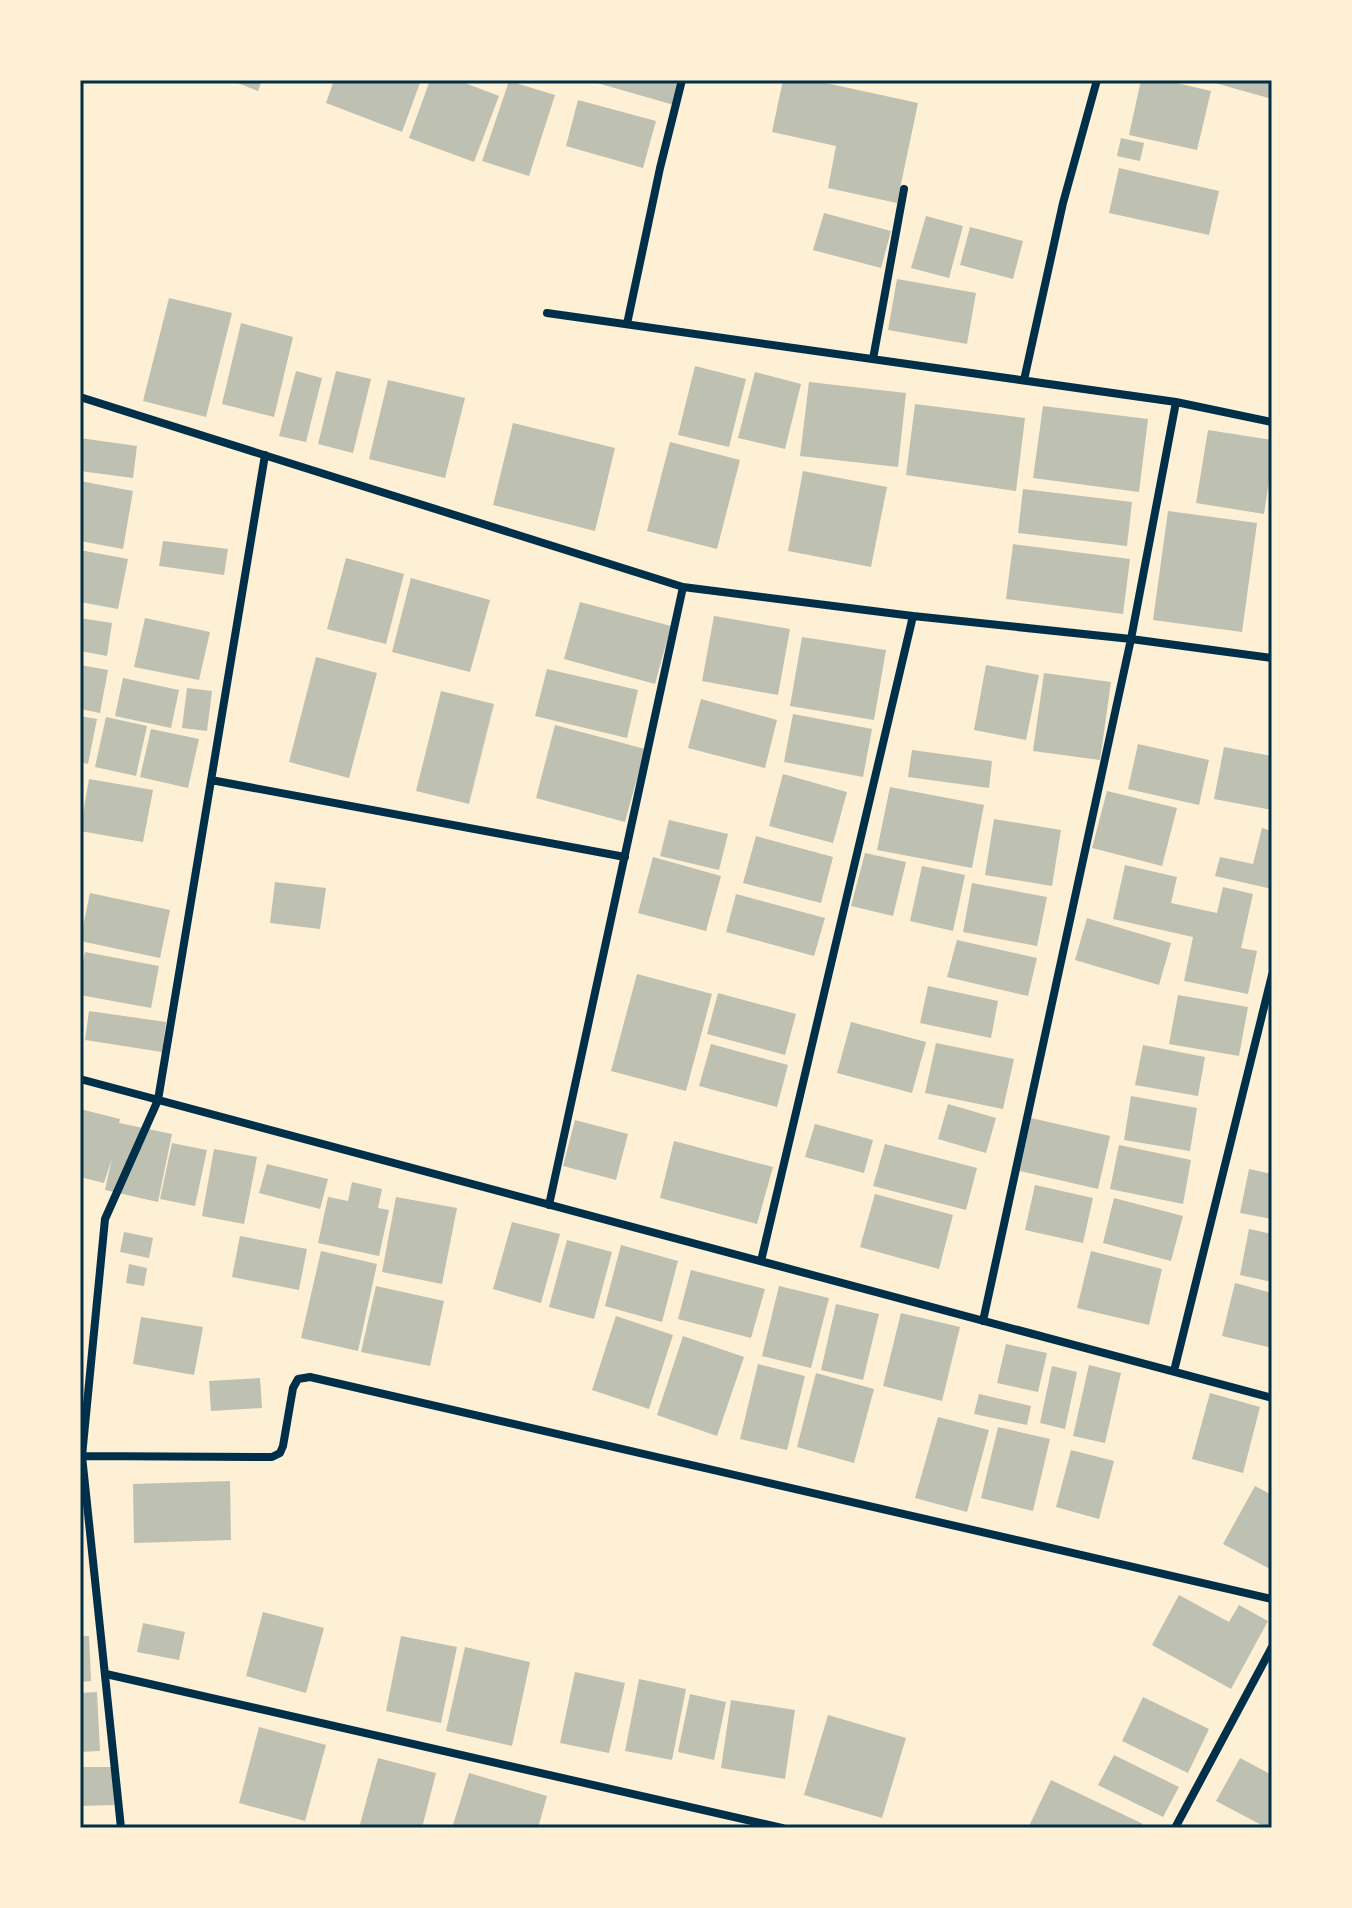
<svg xmlns="http://www.w3.org/2000/svg" width="1352" height="1908" font-family="'PT Sans Narrow',sans-serif">
	<style>
		.building { fill: #bec0b2 }
		.lines { fill: none; stroke-linecap: round; stroke-linejoin: round }
		.minor { stroke: #003049; stroke-width: 8 }
		.neatline { fill: none; stroke: #003049; stroke-width: 3 }
	</style>
	<rect width="100%" height="100%" fill="#fdf0d5"/>
	<!-- building -->
	<path class="building" d="M230 80H262L258 91Z
		M334 80H421L402 132 326 103Z
		M430 80H457L499 96 474 162 409 138Z
		M587 80H681L674 105Z
		M783 80H812L918 103 897 203 828 188 836 146 772 132Z
		M1141 80H1163L1211 91 1197 150 1129 135Z
		M1208 80H1272V99L1208 81Z
		M509 81 555 95 529 176 482 161Z
		M578 100 656 121 643 168 566 146Z
		M1121 138 1144 143 1140 161 1117 156Z
		M1119 168 1219 191 1209 235 1109 213Z
		M824 213 891 231 881 268 813 250Z
		M926 216 963 226 949 278 911 268Z
		M970 227 1023 241 1013 279 960 265Z
		M897 279 976 293 967 344 888 330Z
		M169 298 232 313 206 417 143 401Z
		M241 323 293 337 274 417 222 404Z
		M695 366 746 379 729 447 678 435Z
		M296 371 322 378 306 442 279 436Z
		M336 371 371 379 353 453 318 444Z
		M755 372 801 384 785 449 738 438Z
		M388 380 465 398 445 478 369 459Z
		M809 382 906 393 898 467 800 456Z
		M915 404 1025 418 1016 491 906 475Z
		M1043 406 1148 419 1139 492 1033 478Z
		M513 423 615 448 595 531 493 505Z
		M1208 430 1272 440V460L1264 514 1196 503Z
		M80 438 137 446 133 478 80 471Z
		M670 442 740 460 717 549 647 531Z
		M803 471 887 487 871 567 788 551Z
		M80 481 133 491 123 549 80 541Z
		M1023 489 1132 502 1127 546 1018 533Z
		M1168 511 1257 523 1242 632 1153 620Z
		M163 541 228 549 224 575 159 566Z
		M1013 544 1130 559 1123 614 1006 599Z
		M80 550 128 559 118 609 80 602Z
		M346 558 404 574 386 644 327 629Z
		M411 578 490 600 470 672 392 652Z
		M580 602 671 626 655 684 564 659Z
		M714 616 790 629 778 695 702 681Z
		M80 618 112 623 107 656 80 651Z
		M145 618 210 632 199 680 134 667Z
		M802 637 886 650 874 720 790 706Z
		M316 657 377 673 349 778 289 762Z
		M80 665 108 670 100 713 80 709Z
		M986 665 1039 675 1026 740 974 730Z
		M547 669 638 690 627 738 535 716Z
		M1044 673 1111 682 1100 760 1033 751Z
		M123 678 179 690 171 728 115 716Z
		M187 688 212 691 207 731 182 728Z
		M441 691 494 704 469 804 416 791Z
		M701 699 777 720 765 768 688 748Z
		M793 714 872 729 863 777 784 762Z
		M80 716 97 719 88 764 80 762Z
		M106 717 147 726 136 776 95 767Z
		M555 725 645 749 625 822 536 798Z
		M151 729 199 739 188 788 140 777Z
		M1138 744 1209 760 1199 805 1128 789Z
		M1224 747 1272 756V810L1214 799Z
		M912 750 992 761 989 788 908 777Z
		M783 774 847 792 833 843 769 826Z
		M89 779 153 790 143 842 80 831Z
		M890 787 984 805 972 868 877 850Z
		M1107 791 1177 808 1162 866 1092 848Z
		M994 819 1061 830 1052 886 985 875Z
		M669 820 728 834 719 870 660 856Z
		M1262 828 1272 831V889L1215 876 1220 857 1253 864Z
		M756 836 833 857 821 903 743 883Z
		M865 853 906 862 893 916 851 906Z
		M653 857 721 876 706 931 638 913Z
		M1125 865 1177 877 1171 903 1217 913 1223 887 1253 894 1241 948 1257 951 1248 994 1184 981 1193 937 1113 919Z
		M922 866 965 875 953 931 910 921Z
		M275 882 326 888 320 929 270 923Z
		M972 883 1047 897 1037 946 963 932Z
		M90 893 170 910 160 958 80 941Z
		M736 894 825 918 814 956 726 932Z
		M1087 918 1171 943 1159 985 1075 960Z
		M957 940 1037 958 1028 996 947 977Z
		M85 952 159 966 151 1008 80 995V980Z
		M637 974 712 994 686 1091 611 1071Z
		M928 986 998 1001 991 1038 920 1023Z
		M718 993 796 1014 785 1055 707 1034Z
		M1178 995 1248 1007 1239 1056 1169 1044Z
		M89 1011 166 1022 162 1052 85 1040Z
		M851 1022 926 1042 912 1093 837 1073Z
		M936 1043 1014 1059 1003 1109 925 1093Z
		M711 1044 788 1065 777 1107 699 1086Z
		M1143 1045 1205 1057 1198 1096 1135 1085Z
		M1131 1096 1197 1108 1190 1151 1124 1140Z
		M948 1104 996 1118 986 1153 938 1139Z
		M80 1109 120 1119 119 1123 172 1134 158 1202 105 1190 112 1158 104 1183 80 1177Z
		M1031 1118 1110 1136 1098 1189 1020 1171Z
		M575 1120 628 1134 616 1180 563 1166Z
		M815 1124 873 1140 864 1173 805 1157Z
		M674 1141 773 1167 757 1224 660 1198Z
		M172 1143 207 1150 195 1206 160 1199Z
		M885 1144 977 1168 966 1210 873 1186Z
		M1119 1145 1191 1160 1183 1204 1110 1189Z
		M214 1149 257 1157 244 1224 202 1216Z
		M267 1164 328 1179 320 1209 259 1193Z
		M1249 1169 1272 1174V1219L1240 1213Z
		M352 1182 382 1189 378 1208 389 1210 379 1256 318 1243 328 1197 348 1201Z
		M1035 1185 1093 1198 1083 1243 1025 1230Z
		M875 1194 953 1215 939 1269 860 1247Z
		M396 1197 457 1208 442 1284 382 1272Z
		M1114 1198 1183 1216 1171 1261 1103 1243Z
		M512 1222 560 1234 541 1303 493 1289Z
		M1249 1229 1272 1234V1282L1240 1275Z
		M124 1232 153 1238 149 1258 120 1252Z
		M240 1236 307 1249 299 1290 232 1277Z
		M567 1240 612 1252 594 1319 549 1307Z
		M621 1245 678 1261 662 1322 605 1306Z
		M321 1251 377 1264 358 1351 301 1338Z
		M1091 1251 1162 1269 1149 1325 1077 1308Z
		M129 1264 147 1268 144 1286 126 1283Z
		M691 1270 765 1289 751 1338 678 1319Z
		M1235 1283 1272 1293V1348L1222 1336Z
		M376 1286 444 1301 430 1366 361 1352Z
		M779 1286 829 1298 811 1368 762 1356Z
		M836 1304 879 1314 863 1380 821 1370Z
		M901 1313 960 1327 942 1401 883 1386Z
		M616 1316 673 1335 649 1409 592 1390Z
		M141 1317 203 1327 194 1375 133 1364Z
		M683 1336 744 1357 717 1436 657 1415Z
		M1006 1344 1047 1353 1038 1392 997 1383Z
		M758 1364 805 1376 787 1450 740 1439Z
		M1089 1365 1121 1373 1105 1443 1073 1436Z
		M1052 1366 1077 1372 1065 1429 1040 1423Z
		M816 1373 874 1389 854 1463 797 1447Z
		M260 1378 262 1408 211 1411 209 1381Z
		M1210 1393 1260 1407 1243 1473 1192 1459Z
		M979 1394 1031 1406 1027 1425 974 1414Z
		M938 1417 989 1430 967 1512 915 1498Z
		M998 1427 1050 1439 1033 1511 981 1498Z
		M1071 1450 1114 1461 1099 1519 1056 1507Z
		M230 1481 231 1540 134 1543 133 1484Z
		M1255 1486 1272 1495V1570L1223 1544Z
		M1179 1595 1229 1622 1239 1605 1268 1621 1231 1689 1152 1645Z
		M263 1612 324 1628 306 1693 246 1676Z
		M143 1623 185 1632 179 1660 137 1652Z
		M80 1636H89L91 1681 80 1682Z
		M401 1636 457 1647 441 1723 386 1711Z
		M465 1647 530 1662 512 1746 446 1731Z
		M575 1672 625 1683 609 1753 560 1743Z
		M639 1679 686 1689 672 1760 625 1751Z
		M97 1692 100 1751 80 1752V1693Z
		M690 1694 726 1702 714 1760 678 1752Z
		M1143 1697 1209 1729 1188 1773 1122 1741Z
		M731 1700 795 1710 785 1779 721 1768Z
		M828 1715 906 1738 882 1818 804 1795Z
		M259 1727 326 1745 305 1821 239 1803Z
		M1114 1755 1179 1787 1163 1817 1098 1785Z
		M378 1758 436 1773 422 1828H359Z
		M1240 1758 1272 1775V1828H1267L1216 1801Z
		M80 1767H113L114 1805 80 1806Z
		M469 1773 547 1796 538 1828H452Z
		M1051 1780 1143 1824 1141 1828H1028Z"/>
	<g class="lines">
		<!-- minor -->
		<path class="minor" d="M547 313 1176 402 1272 422
			M627 324 660 168 682 80
			M873 359 904 189
			M1024 380 1063 203 1097 80
			M80 397 683 587 913 616 1131 639 1272 658
			M211 780 625 857
			M80 1079 1272 1398
			M549 1205 683 587
			M761 1261 913 616
			M983 1321 1131 639 1176 402
			M1174 1371 1272 975
			M80 1456 272 1457 280 1453 283 1446 293 1388 298 1379 310 1377 1272 1599
			M106 1674 782 1828
			M121 1828 82 1456 105 1219 158 1100 265 455
			M1175 1828 1272 1647"/>
	</g>
	<!-- border -->
	<rect width="1352" height="1908" fill="none" stroke="#fdf0d5" stroke-width="164"/>
	<rect x="82" y="82" width="1188" height="1744" class="neatline"/>
</svg>
